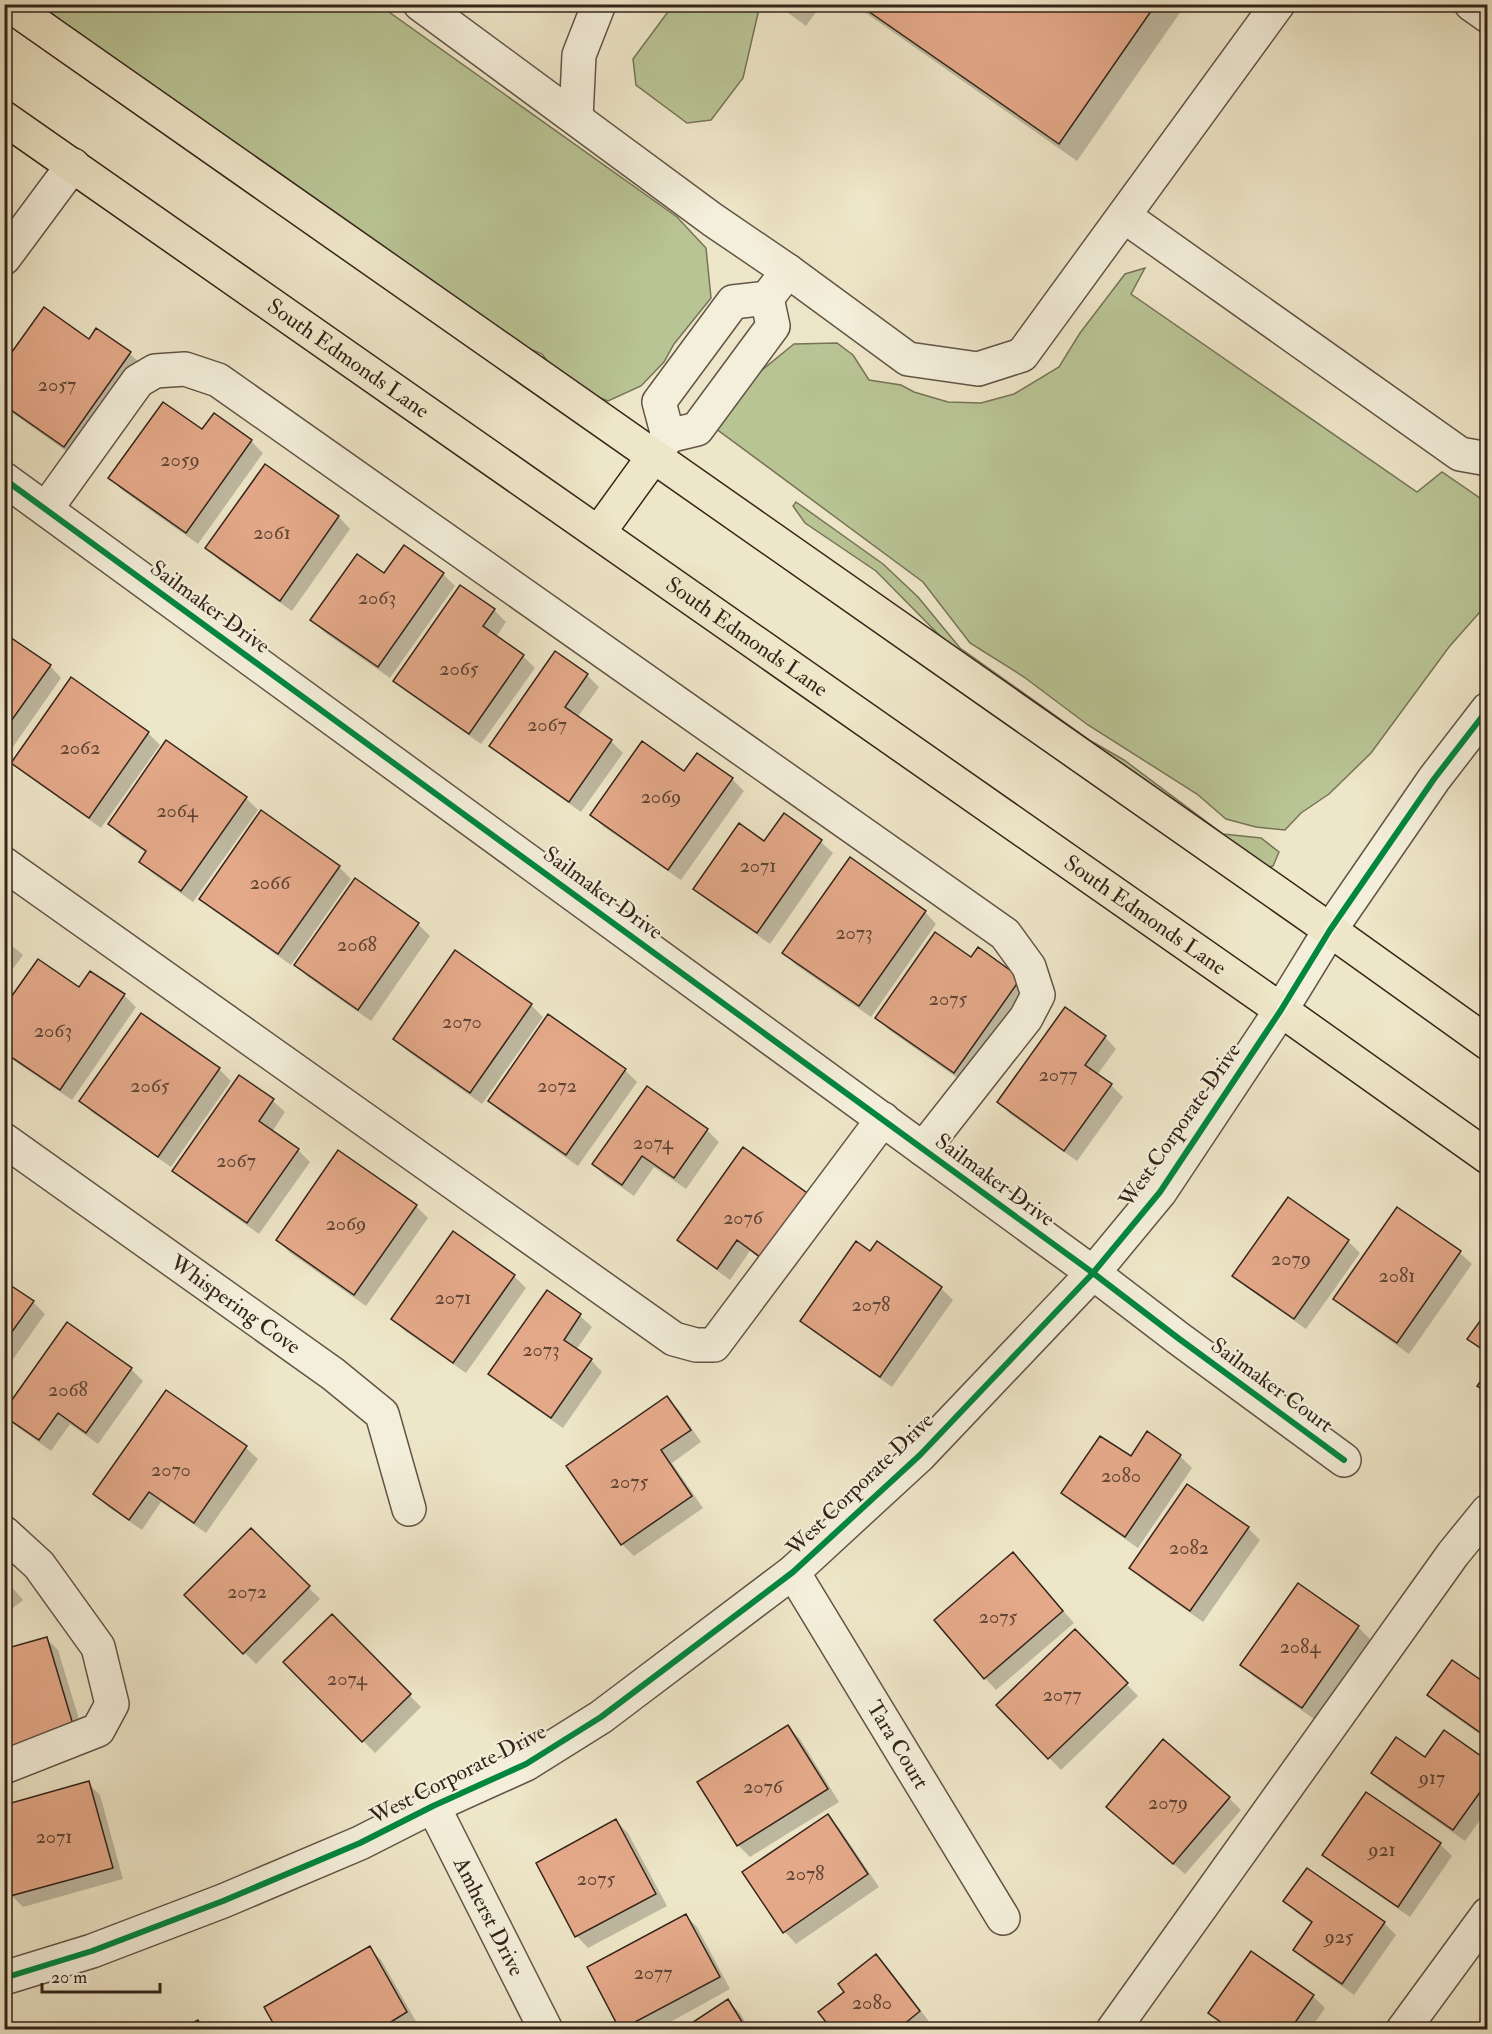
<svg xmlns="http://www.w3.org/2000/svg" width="1492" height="2034" font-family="'IM FELL Double Pica',serif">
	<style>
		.green { fill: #b9c495; stroke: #767458; stroke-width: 1.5 }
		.shadow { fill: #0003 }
		.building { fill: #e4a989; stroke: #34241a; stroke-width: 1.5 }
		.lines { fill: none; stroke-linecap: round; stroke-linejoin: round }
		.minor-casing { stroke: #625446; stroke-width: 36 }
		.major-casing { stroke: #34241a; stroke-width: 36 }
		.minor { stroke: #f4efdb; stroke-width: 33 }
		.major { stroke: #eee6c8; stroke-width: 33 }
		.cycleway-casing { stroke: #f4efdb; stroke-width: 10 }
		.cycleway { stroke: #00873e; stroke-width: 6 }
		.labels { text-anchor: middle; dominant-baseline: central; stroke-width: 4.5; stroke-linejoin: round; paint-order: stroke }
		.number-label { font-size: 20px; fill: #604536 }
		.street-label { font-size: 22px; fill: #34241a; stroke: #f4efdb }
	</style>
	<rect width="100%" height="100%" fill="#eee6c8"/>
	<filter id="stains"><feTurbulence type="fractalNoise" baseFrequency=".00333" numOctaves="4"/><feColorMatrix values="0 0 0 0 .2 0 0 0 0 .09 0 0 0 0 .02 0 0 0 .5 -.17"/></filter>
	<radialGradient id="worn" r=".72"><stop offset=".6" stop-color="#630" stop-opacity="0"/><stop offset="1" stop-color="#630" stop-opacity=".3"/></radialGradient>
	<!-- green -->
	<path class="green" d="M42 5H379L677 217 706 248 711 298 674 344 664 362 641 386 608 401 578 389 549 363 542 354 514 342 96 49Z
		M673 5H752L759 9 743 78 711 120 687 123 636 85 633 59Z
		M1145 268 1131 294 1417 492 1442 472 1487 503V604L1449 647 1371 753 1329 794 1301 813 1285 830 1256 827 1226 819 1197 794 1088 725 1024 677 970 643 923 582 715 428 751 379 794 344 837 343 853 355 869 380 901 385 914 392 948 402 981 403 1014 394 1059 367 1080 333 1125 274Z
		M796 502 883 564 918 597 960 648 1091 741 1124 760 1223 834 1261 838 1279 852 1273 866 1262 868 949 645 876 571 805 523 793 506Z"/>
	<!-- shadow -->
	<path class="shadow" d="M776 4H822L806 26Z
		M853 4H1186L1077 161Z
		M97 330 130 354 142 365 76 458 4 407V366L89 341Z
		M202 432 251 441 263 453 198 544 122 490 110 478Z
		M265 466 339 517 350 529 292 611 219 560 207 548Z
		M443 574 455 586 390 678 324 632 312 620 384 575Z
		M461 587 494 610 506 622 496 637 523 656 535 668 481 744 407 692 395 681Z
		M4 634 50 666 61 678 8 754 4 752Z
		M587 675 599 687 577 718 611 741 623 753 581 812 503 757 491 746Z
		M148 733 160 745 101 828 25 774 13 763Z
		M167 742 246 798 258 810 193 902 152 873 141 862 147 853 121 836 110 824Z
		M685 773 732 779 744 791 681 880 604 827 592 815Z
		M262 812 339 867 351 879 291 965 213 910 201 899Z
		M784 815 821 842 833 853 770 944 707 900 695 889 765 843Z
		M355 880 418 924 430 936 371 1021 308 977 296 965Z
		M925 912 936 924 871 1017 796 965 784 953Z
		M4 939 23 955 4 981Z
		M971 959 1032 990 966 1084 889 1030 877 1018Z
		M91 973 124 995 136 1007 72 1100 4 1054V1010L79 989Z
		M531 1005 543 1017 482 1104 406 1050 395 1039Z
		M141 1015 219 1069 231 1081 171 1167 93 1113 81 1101Z
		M548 1016 625 1070 637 1082 578 1166 501 1112 489 1100Z
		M1105 1037 1116 1049 1097 1075 1111 1085 1123 1097 1077 1161 1010 1114 999 1102Z
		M240 1077 273 1101 285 1112 272 1132 298 1150 310 1162 259 1234 186 1182 174 1171Z
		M707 1130 719 1142 686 1189 654 1167 634 1196 605 1176 594 1164Z
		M743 1149 776 1270 750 1251 730 1280 691 1251 679 1240Z
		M1288 1199 1348 1241 1360 1253 1306 1329 1246 1287 1234 1275Z
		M416 1206 428 1218 366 1306 289 1252 278 1240Z
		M1398 1209 1460 1253 1472 1264 1409 1354 1347 1310 1335 1299Z
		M877 1244 941 1288 953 1300 892 1387 814 1332 802 1321 871 1253Z
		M514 1276 526 1288 466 1373 405 1331 393 1319Z
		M4 1282 33 1302 45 1314 11 1362 4 1358Z
		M547 1292 580 1316 592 1327 576 1350 591 1360 602 1372 563 1428 502 1385 490 1373Z
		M1488 1312V1355L1469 1339Z
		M131 1369 143 1381 98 1444 70 1424 51 1451 16 1426 4 1415Z
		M166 1392 246 1448 258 1459 206 1533 161 1502 142 1530 107 1506 95 1494Z
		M667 1398 679 1410 701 1442 672 1463 703 1508 634 1556 622 1544 568 1466Z
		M1148 1433 1180 1456 1192 1468 1138 1548 1075 1504 1063 1493 1131 1458Z
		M1248 1528 1260 1540 1203 1622 1142 1579 1131 1568Z
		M251 1530 320 1599 256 1664 187 1595Z
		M1013 1554 1074 1623 996 1690 985 1678Z
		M4 1578 23 1600 4 1615Z
		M1298 1585 1358 1627 1370 1639 1314 1719 1254 1677 1242 1665Z
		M332 1616 421 1707 375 1753 285 1662Z
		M1075 1631 1138 1696 1061 1770 998 1705Z
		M46 1638 58 1650 85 1739 4 1764V1651Z
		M1488 1674V1740L1441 1707 1429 1695 1481 1683Z
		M788 1727 800 1739 839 1802 750 1857 738 1845 699 1782Z
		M1425 1759 1488 1763V1809L1465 1841 1384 1784 1373 1773Z
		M88 1783 100 1795 123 1879 23 1907 11 1895Z
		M1366 1794 1440 1844 1452 1856 1410 1917 1336 1866 1324 1855Z
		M1229 1798 1241 1810 1185 1874 1120 1818Z
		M827 1816 839 1828 879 1887 796 1944 785 1932 744 1873Z
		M616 1821 628 1833 667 1906 588 1948 577 1936Z
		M1307 1870 1384 1923 1396 1935 1354 1995 1306 1961 1294 1949 1312 1924 1297 1913 1285 1901Z
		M686 1916 697 1927 730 1989 656 2030H622L589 1967Z
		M370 1948 381 1960 418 2025 410 2030H279Z
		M1252 1953 1313 1996 1325 2008 1310 2030H1229L1210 2013Z
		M876 1956 888 1968 931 2024 923 2030H834L846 1992Z
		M728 2001 740 2013 750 2030H683Z"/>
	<!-- building -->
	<path class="building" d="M858 4H1156L1059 144Z
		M44 307 89 339 96 328 131 352 64 447 4 405V363Z
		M163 402 202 429 214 413 252 440 186 533 108 478Z
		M265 464 339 516 280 601 205 548Z
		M404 545 444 573 378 667 310 620 357 554 384 573Z
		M460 585 495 609 483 626 524 655 469 734 393 681Z
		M4 633 51 665 4 731Z
		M555 651 588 674 565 707 612 740 569 802 489 746Z
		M71 677 149 732 89 818 11 763Z
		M166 740 247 797 181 891 139 862 146 851 108 824Z
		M642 741 684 771 697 753 733 778 668 870 590 815Z
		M261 810 340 866 278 954 199 899Z
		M784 813 822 840 757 933 693 889 739 823 764 841Z
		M850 857 926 911 859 1006 782 953Z
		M355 878 419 923 358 1010 294 965Z
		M935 932 971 957 978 947 1021 978 954 1073 875 1018Z
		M455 950 532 1004 470 1093 393 1039Z
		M38 959 79 987 90 971 125 994 60 1090 4 1052V1007Z
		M1065 1007 1106 1036 1085 1065 1112 1084 1064 1151 997 1102Z
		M141 1013 220 1068 158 1157 79 1101Z
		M548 1014 626 1069 566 1155 488 1101Z
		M239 1075 274 1099 259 1121 299 1149 247 1223 172 1171Z
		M647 1086 708 1129 674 1178 642 1156 622 1185 592 1164Z
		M743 1147 810 1195 764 1260 737 1240 717 1269 677 1240Z
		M338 1150 417 1205 354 1295 276 1240Z
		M1288 1197 1349 1240 1294 1319 1232 1276Z
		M1397 1207 1461 1251 1397 1343 1333 1299Z
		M453 1231 515 1275 453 1363 391 1319Z
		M856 1241 870 1251 877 1241 942 1287 880 1377 800 1321Z
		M4 1281 34 1301 4 1343Z
		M547 1290 581 1314 564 1340 592 1359 551 1418 488 1374Z
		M1488 1310V1353L1467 1339Z
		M67 1322 132 1368 86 1433 58 1413 39 1440 4 1416V1411Z
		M1488 1371V1393L1477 1386Z
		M166 1390 247 1446 194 1523 149 1492 129 1520 93 1494Z
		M667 1396 691 1430 661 1450 692 1496 621 1545 566 1466Z
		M1147 1431 1181 1455 1125 1537 1061 1493 1100 1436 1131 1456Z
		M1187 1484 1249 1527 1190 1611 1129 1568Z
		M251 1528 310 1586 243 1654 184 1595Z
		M1013 1552 1063 1611 984 1679 934 1620Z
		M1298 1583 1359 1626 1302 1708 1240 1665Z
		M332 1614 411 1694 362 1742 283 1662Z
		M1075 1629 1128 1683 1048 1759 996 1705Z
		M47 1637 74 1728 4 1749V1649Z
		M1452 1660 1481 1680 1488 1671V1738L1427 1695Z
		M788 1725 828 1789 737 1846 697 1782Z
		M1444 1730 1488 1761V1781L1453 1830 1371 1773 1396 1737 1425 1757Z
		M1163 1739 1230 1797 1173 1864 1106 1807Z
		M89 1781 113 1868 10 1896 4 1877V1805Z
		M1366 1792 1441 1843 1398 1907 1322 1855Z
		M828 1814 868 1874 783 1933 742 1872Z
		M616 1819 656 1894 575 1937 536 1863Z
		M1307 1868 1385 1922 1342 1984 1293 1950 1312 1922 1283 1901Z
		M686 1914 720 1977 620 2030 587 1967Z
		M370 1946 407 2012 378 2030H277L264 2007Z
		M1251 1951 1314 1995 1290 2030H1232L1208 2013Z
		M876 1954 920 2011 897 2030H832L818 2012 844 1992 838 1984Z
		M728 1999 747 2030H681Z
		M198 2020 203 2030H179Z"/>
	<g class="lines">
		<!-- minor casing -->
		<g class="minor-casing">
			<g id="minor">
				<path d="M420 4 713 220 788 271 767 298 733 302 659 402 668 436"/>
				<path d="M1471 4 1488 16"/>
				<path d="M576 118 579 55 599 4"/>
				<path d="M1124 216 1460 454 1488 459"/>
				<path d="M4 258 73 165"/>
				<path d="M788 271 908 359 978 369 1022 355 1278 4"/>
				<path d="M656 454 668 436 697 429 773 326 767 298"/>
				<path d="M4 479 1093 1273 1178 1338 1344 1460"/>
				<path d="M46 509 138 381 155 371 185 369 218 380 1005 934 1029 967 1038 995 1026 1018 923 1149"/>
				<path d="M4 864 674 1339 696 1345H714L883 1119"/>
				<path id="s1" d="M4 1140 333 1374 382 1414 409 1509"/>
				<path d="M4 1533 39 1565 98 1647 112 1704 98 1730 4 1767"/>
				<path id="s2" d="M793 1572 1003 1918"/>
				<path id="s3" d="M433 1806 546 2030"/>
				<path d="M4 1978 92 1951 223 1901 360 1843 433 1806 526 1764 601 1717 793 1572 920 1455 1093 1273 1160 1192 1281 1010 1330 930 1434 779 1488 709"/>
				<path d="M1113 2030 1453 1554 1488 1511"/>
				<path d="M1403 2030 1488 1914"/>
			</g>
		</g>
		<!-- major casing -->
		<g class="major-casing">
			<g id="major">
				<path d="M8 4 1330 930 1488 1043"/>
				<path id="s4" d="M4 118 1281 1010 1488 1157"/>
				<path d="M599 532 654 456"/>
			</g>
		</g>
		<!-- minor -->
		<use href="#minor" class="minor"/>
		<!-- major -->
		<use href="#major" class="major"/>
		<!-- cycleway casing -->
		<g class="cycleway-casing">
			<path id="cycleway" d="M4 479 1093 1273 1178 1338 1344 1460
				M4 1978 92 1951 223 1901 360 1843 433 1806 526 1764 601 1717 793 1572 920 1455 1093 1273 1160 1192 1281 1010 1330 930 1434 779 1488 709"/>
		</g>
		<!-- cycleway -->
		<use href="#cycleway" class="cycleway"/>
	</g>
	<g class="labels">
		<!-- number labels -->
		<g class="number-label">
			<text x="57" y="384">2057</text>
			<text x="180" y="459">2059</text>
			<text x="272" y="532">2061</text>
			<text x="377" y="597">2063</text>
			<text x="459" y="668">2065</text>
			<text x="547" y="724">2067</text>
			<text x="80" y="747">2062</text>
			<text x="661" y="796">2069</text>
			<text x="177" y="810">2064</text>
			<text x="758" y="865">2071</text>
			<text x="270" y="882">2066</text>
			<text x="854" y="932">2073</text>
			<text x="357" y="944">2068</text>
			<text x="948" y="998">2075</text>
			<text x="462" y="1021">2070</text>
			<text x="53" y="1030">2063</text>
			<text x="1058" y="1074">2077</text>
			<text x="150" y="1085">2065</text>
			<text x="557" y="1085">2072</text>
			<text x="653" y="1142">2074</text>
			<text x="236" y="1160">2067</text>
			<text x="743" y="1217">2076</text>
			<text x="346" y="1223">2069</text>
			<text x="1291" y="1258">2079</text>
			<text x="1397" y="1275">2081</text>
			<text x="453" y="1297">2071</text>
			<text x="871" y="1304">2078</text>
			<text x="541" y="1349">2073</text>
			<text x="68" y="1389">2068</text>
			<text x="171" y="1469">2070</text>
			<text x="1121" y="1475">2080</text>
			<text x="629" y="1481">2075</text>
			<text x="1189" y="1547">2082</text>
			<text x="247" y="1591">2072</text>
			<text x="998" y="1616">2075</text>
			<text x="1300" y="1646">2084</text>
			<text x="347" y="1678">2074</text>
			<text x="1062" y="1694">2077</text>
			<text x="1432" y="1777">917</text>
			<text x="763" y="1786">2076</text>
			<text x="1168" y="1802">2079</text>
			<text x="54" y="1836">2071</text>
			<text x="1382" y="1849">921</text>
			<text x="805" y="1873">2078</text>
			<text x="596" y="1878">2075</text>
			<text x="1339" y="1936">925</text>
			<text x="653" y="1972">2077</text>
			<text x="872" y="2002">2080</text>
		</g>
		<!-- street labels -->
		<g class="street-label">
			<text stroke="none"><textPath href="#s4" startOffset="420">South Edmonds Lane</textPath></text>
			<text transform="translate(210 607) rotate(36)">Sailmaker Drive</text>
			<text stroke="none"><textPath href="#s4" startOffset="906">South Edmonds Lane</textPath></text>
			<text transform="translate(603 893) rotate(36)">Sailmaker Drive</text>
			<text stroke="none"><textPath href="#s4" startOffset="1392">South Edmonds Lane</textPath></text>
			<text transform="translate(1180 1125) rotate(-55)">West Corporate Drive</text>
			<text transform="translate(995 1180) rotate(36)">Sailmaker Drive</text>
			<text stroke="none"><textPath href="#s1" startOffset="284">Whispering Cove</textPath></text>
			<text transform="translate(1272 1385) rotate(36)">Sailmaker Court</text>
			<text transform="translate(860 1484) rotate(-44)">West Corporate Drive</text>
			<text stroke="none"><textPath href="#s2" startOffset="202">Tara Court</textPath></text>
			<text transform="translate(458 1774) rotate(-27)">West Corporate Drive</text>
			<text stroke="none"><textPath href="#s3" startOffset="124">Amherst Drive</textPath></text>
		</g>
	</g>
	<!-- margin -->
	<rect width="1492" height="2034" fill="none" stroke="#eee6c8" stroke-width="24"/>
	<rect x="6" y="6" width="1480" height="2022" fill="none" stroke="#34241a" stroke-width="3"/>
	<rect x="12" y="12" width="1468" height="2010" fill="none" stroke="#34241a" stroke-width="1.5"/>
	<!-- scale -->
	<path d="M42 1983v9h118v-9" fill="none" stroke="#34241a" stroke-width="3"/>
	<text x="51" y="1983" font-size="18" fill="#34241a" stroke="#f4efdb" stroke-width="4.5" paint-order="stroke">20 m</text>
	<rect width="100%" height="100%" filter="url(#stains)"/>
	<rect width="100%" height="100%" fill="url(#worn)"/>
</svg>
